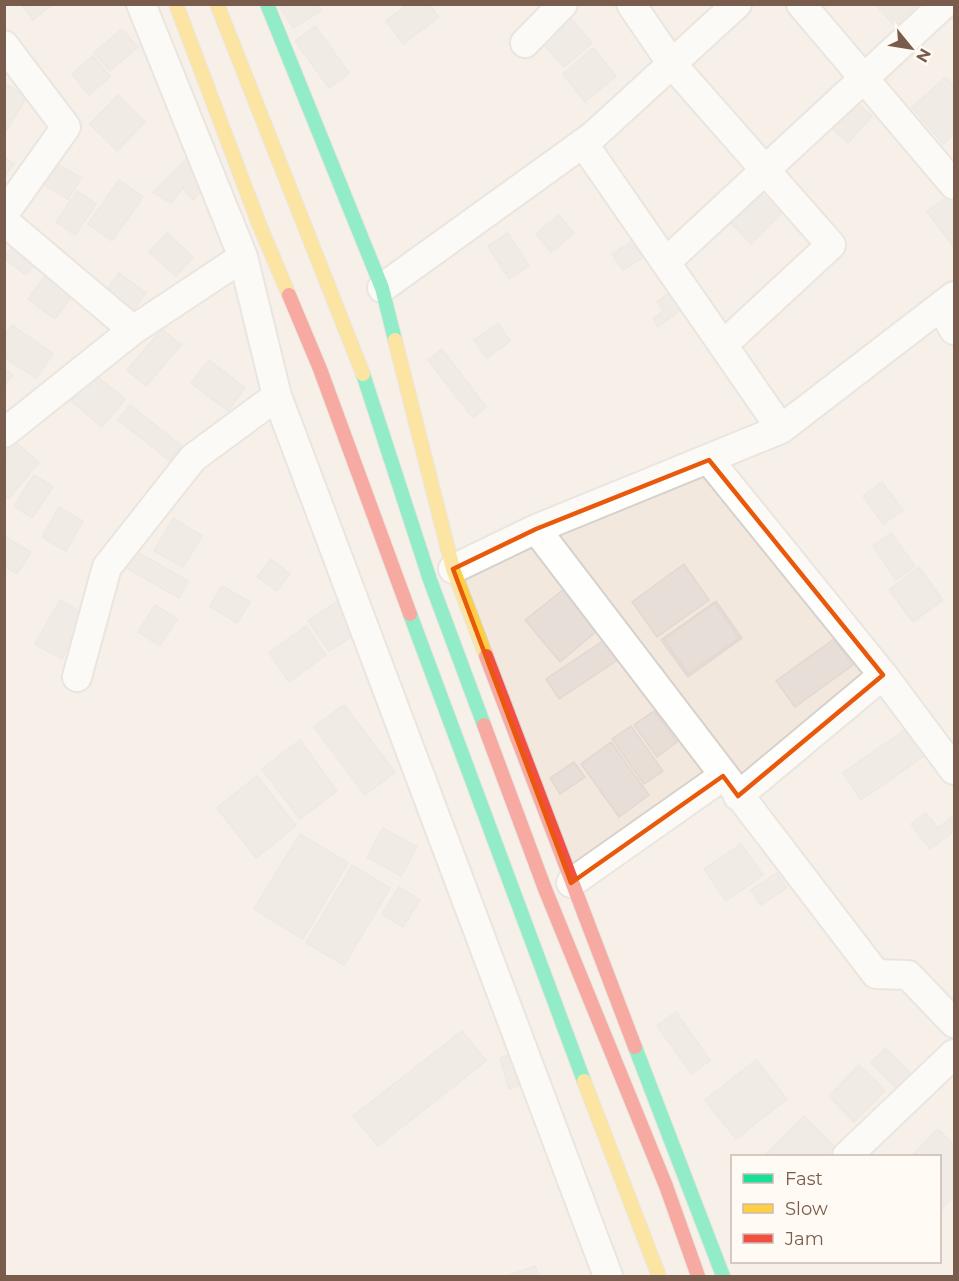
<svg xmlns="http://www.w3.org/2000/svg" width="959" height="1281" font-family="Montserrat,sans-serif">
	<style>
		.residential { fill: #f2e8de; fill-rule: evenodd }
		.building { fill: #e6ded7; stroke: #e2d8d2; stroke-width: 1.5 }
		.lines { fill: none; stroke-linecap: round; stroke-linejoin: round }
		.street-casing { stroke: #d7d1cb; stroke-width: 32 }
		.fast-casing { stroke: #d9d2cb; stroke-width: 16 }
		.slow-casing { stroke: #d9d2cb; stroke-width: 16 }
		.jam-casing { stroke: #d9d2cb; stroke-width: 16 }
		.street { stroke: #fefefd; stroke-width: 28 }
		.fast { stroke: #16e098; stroke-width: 14 }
		.slow { stroke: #ffcf43; stroke-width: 14 }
		.jam { stroke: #f24e42; stroke-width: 14 }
		.marked { fill: none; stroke: #e8590c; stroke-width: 4.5; stroke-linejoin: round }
	</style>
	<rect width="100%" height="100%" fill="#f9f5f0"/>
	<!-- residential -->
	<path class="residential" d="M5 5H954V1276H5ZM732 1156H940V1262H732Z"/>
	<!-- building -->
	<path class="building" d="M21 4H53L33 20Z
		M278 4H317L321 11 293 28Z
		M408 4H429L439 17 403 44 386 21Z
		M875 4H918L895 26Z
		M568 15 592 43 564 67 539 39Z
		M315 26 349 73 329 88 295 41Z
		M122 29 138 47 110 71 94 53Z
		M593 48 616 76 585 102 563 74Z
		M93 56 110 77 89 95 72 74Z
		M946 77 954 87V134L943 144 912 107Z
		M4 83 27 97 7 129 4 128Z
		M118 95 145 122 117 151 90 124Z
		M854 100 872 116 848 143 830 126Z
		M4 157 14 164 4 177Z
		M188 158 208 185 193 200 183 188 171 203 153 192Z
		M54 162 81 178 68 199 41 183Z
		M119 180 143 197 112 241 88 224Z
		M756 188 781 214 751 244 726 217Z
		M77 191 96 204 75 235 56 222Z
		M950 195 954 201V247L927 212Z
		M559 215 574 233 551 252 536 234Z
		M167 233 193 257 176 276 149 252Z
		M508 233 529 266 509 279 488 246Z
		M16 241 39 260 26 275 4 258Z
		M633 241 643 257 623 270 612 254Z
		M47 273 74 293 55 319 28 299Z
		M119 273 146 293 130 315 103 295Z
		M670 292 683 308 658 327 653 319 664 310 657 302Z
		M498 324 510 341 487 358 474 340Z
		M12 325 53 354 36 378 4 357V336Z
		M162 329 181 345 146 386 127 370Z
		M442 349 486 407 473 418 428 360Z
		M209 360 245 388 228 411 191 383Z
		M4 369 13 375 4 386Z
		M94 374 125 399 102 427 71 401Z
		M130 405 182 446 170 461 118 420Z
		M7 435 39 462 9 498 4 495Z
		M34 475 53 487 32 518 14 506Z
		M882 482 903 510 883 524 863 496Z
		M59 507 83 521 66 551 42 537Z
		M173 518 202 536 183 567 154 551Z
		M891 533 915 566 896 580 873 546Z
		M4 536 31 552 17 574 4 566Z
		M132 549 188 581 179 598 123 566Z
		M271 559 290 574 277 591 257 577Z
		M684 564 709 600 657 637 632 602Z
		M919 567 943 600 913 622 889 590Z
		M918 568 941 600 913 621 890 589Z
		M222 586 250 602 237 623 210 606Z
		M564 589 598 630 560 662 525 620Z
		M342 598 363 629 329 651 308 621Z
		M60 600 86 615 62 659 35 644Z
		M716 601 742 638 688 677 661 640Z
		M715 603 739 638 688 674 664 639Z
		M155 605 177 619 160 646 138 632Z
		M306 626 326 655 289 682 269 653Z
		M609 637 622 657 559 699 546 679Z
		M834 639 853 665 795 707 776 681Z
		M344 705 395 772 365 795 314 727Z
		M654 711 677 742 657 757 634 725Z
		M631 726 663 771 644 784 612 739Z
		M906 729 924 756 861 800 843 773Z
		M300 740 337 791 300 819 262 769Z
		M611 742 649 795 619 817 581 764Z
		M574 762 585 777 560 794 550 778Z
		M257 776 296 826 256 858 217 808Z
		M926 813 938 828 954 815V831L930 849 911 824Z
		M383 828 417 847 401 876 367 857Z
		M300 834 348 863 303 939 254 909Z
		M741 844 763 875 726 901 704 869Z
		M352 865 390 888 344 965 306 943Z
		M777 873 787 888 761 905 751 890Z
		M399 887 420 900 403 927 382 914Z
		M676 1012 710 1060 692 1074 657 1026Z
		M462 1031 486 1061 378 1146 353 1116Z
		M885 1048 912 1074 897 1089 871 1063Z
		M517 1052 526 1083 509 1089 500 1058Z
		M756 1060 787 1099 736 1139 705 1100Z
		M859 1065 885 1091 854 1122 829 1096Z
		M804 1116 835 1147 825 1156H764Z
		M938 1129 954 1145V1195L940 1211V1156H912Z
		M535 1266 539 1276H506Z"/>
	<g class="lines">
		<!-- street casing -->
		<g class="street-casing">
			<path id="street" d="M141 4 243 257 277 396 608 1276
				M631 4 672 64 831 245 723 345
				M801 4 954 185
				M525 43 563 4
				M4 45 66 127 4 214
				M583 143 781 429 954 296
				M4 221 133 330 243 257
				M666 262 944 4
				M382 288 593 136 737 4
				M941 306 954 330
				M4 433 133 330
				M709 460 883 675 954 770
				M536 529 876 974 908 975 954 1023
				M453 569 536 529 781 429
				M77 677 107 567 193 458 277 396
				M738 796 883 675
				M571 883 723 776
				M847 1156 954 1054"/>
		</g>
		<!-- fast casing -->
		<g class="fast-casing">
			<path id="fast" d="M267 4 382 288 395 340
				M363 374 430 580 484 725
				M410 614 584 1081
				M635 1047 723 1276"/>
		</g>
		<!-- slow casing -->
		<g class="slow-casing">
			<path id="slow" d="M176 4 259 224 289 295
				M217 4 363 374
				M395 340 453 569 486 656
				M584 1081 659 1276"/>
		</g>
		<!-- jam casing -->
		<g class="jam-casing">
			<path id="jam" d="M289 295 320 369 410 614
				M486 656 635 1047
				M484 725 545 889 666 1186 698 1276"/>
		</g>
		<!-- street -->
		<use href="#street" class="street"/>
		<!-- fast -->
		<use href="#fast" class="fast"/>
		<!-- slow -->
		<use href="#slow" class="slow"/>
		<!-- jam -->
		<use href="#jam" class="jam"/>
	</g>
	<!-- marked area -->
	<path d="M0 0H959V1281H0ZM709 460 883 675 738 796 723 776 571 883 453 569 536 529Z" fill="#f9f5f0" fill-opacity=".55" fill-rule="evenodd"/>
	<path class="marked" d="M709 460 883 675 738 796 723 776 571 883 453 569 536 529Z"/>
	<!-- border -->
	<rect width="959" height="1281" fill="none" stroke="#7a5c4d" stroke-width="12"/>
	<!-- legend -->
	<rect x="731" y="1155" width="210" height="108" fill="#fffaf3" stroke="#cabbb1" stroke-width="1.5"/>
	<rect x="743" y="1174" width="30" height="9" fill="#16e098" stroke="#cabbb1" stroke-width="1.5"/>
	<text x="785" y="1185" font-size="18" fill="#7a5c4d">Fast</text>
	<rect x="743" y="1204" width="30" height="9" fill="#ffcf43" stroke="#cabbb1" stroke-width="1.5"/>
	<text x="785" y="1215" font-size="18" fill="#7a5c4d">Slow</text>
	<rect x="743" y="1234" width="30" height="9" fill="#f24e42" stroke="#cabbb1" stroke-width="1.5"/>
	<text x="785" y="1245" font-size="18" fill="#7a5c4d">Jam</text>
	<!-- north arrow -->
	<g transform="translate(911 48) rotate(120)" stroke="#fffaf3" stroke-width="4.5" paint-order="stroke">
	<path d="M0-4.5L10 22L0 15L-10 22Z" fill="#7a5c4d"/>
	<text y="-9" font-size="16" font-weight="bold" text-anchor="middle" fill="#7a5c4d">N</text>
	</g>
</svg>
